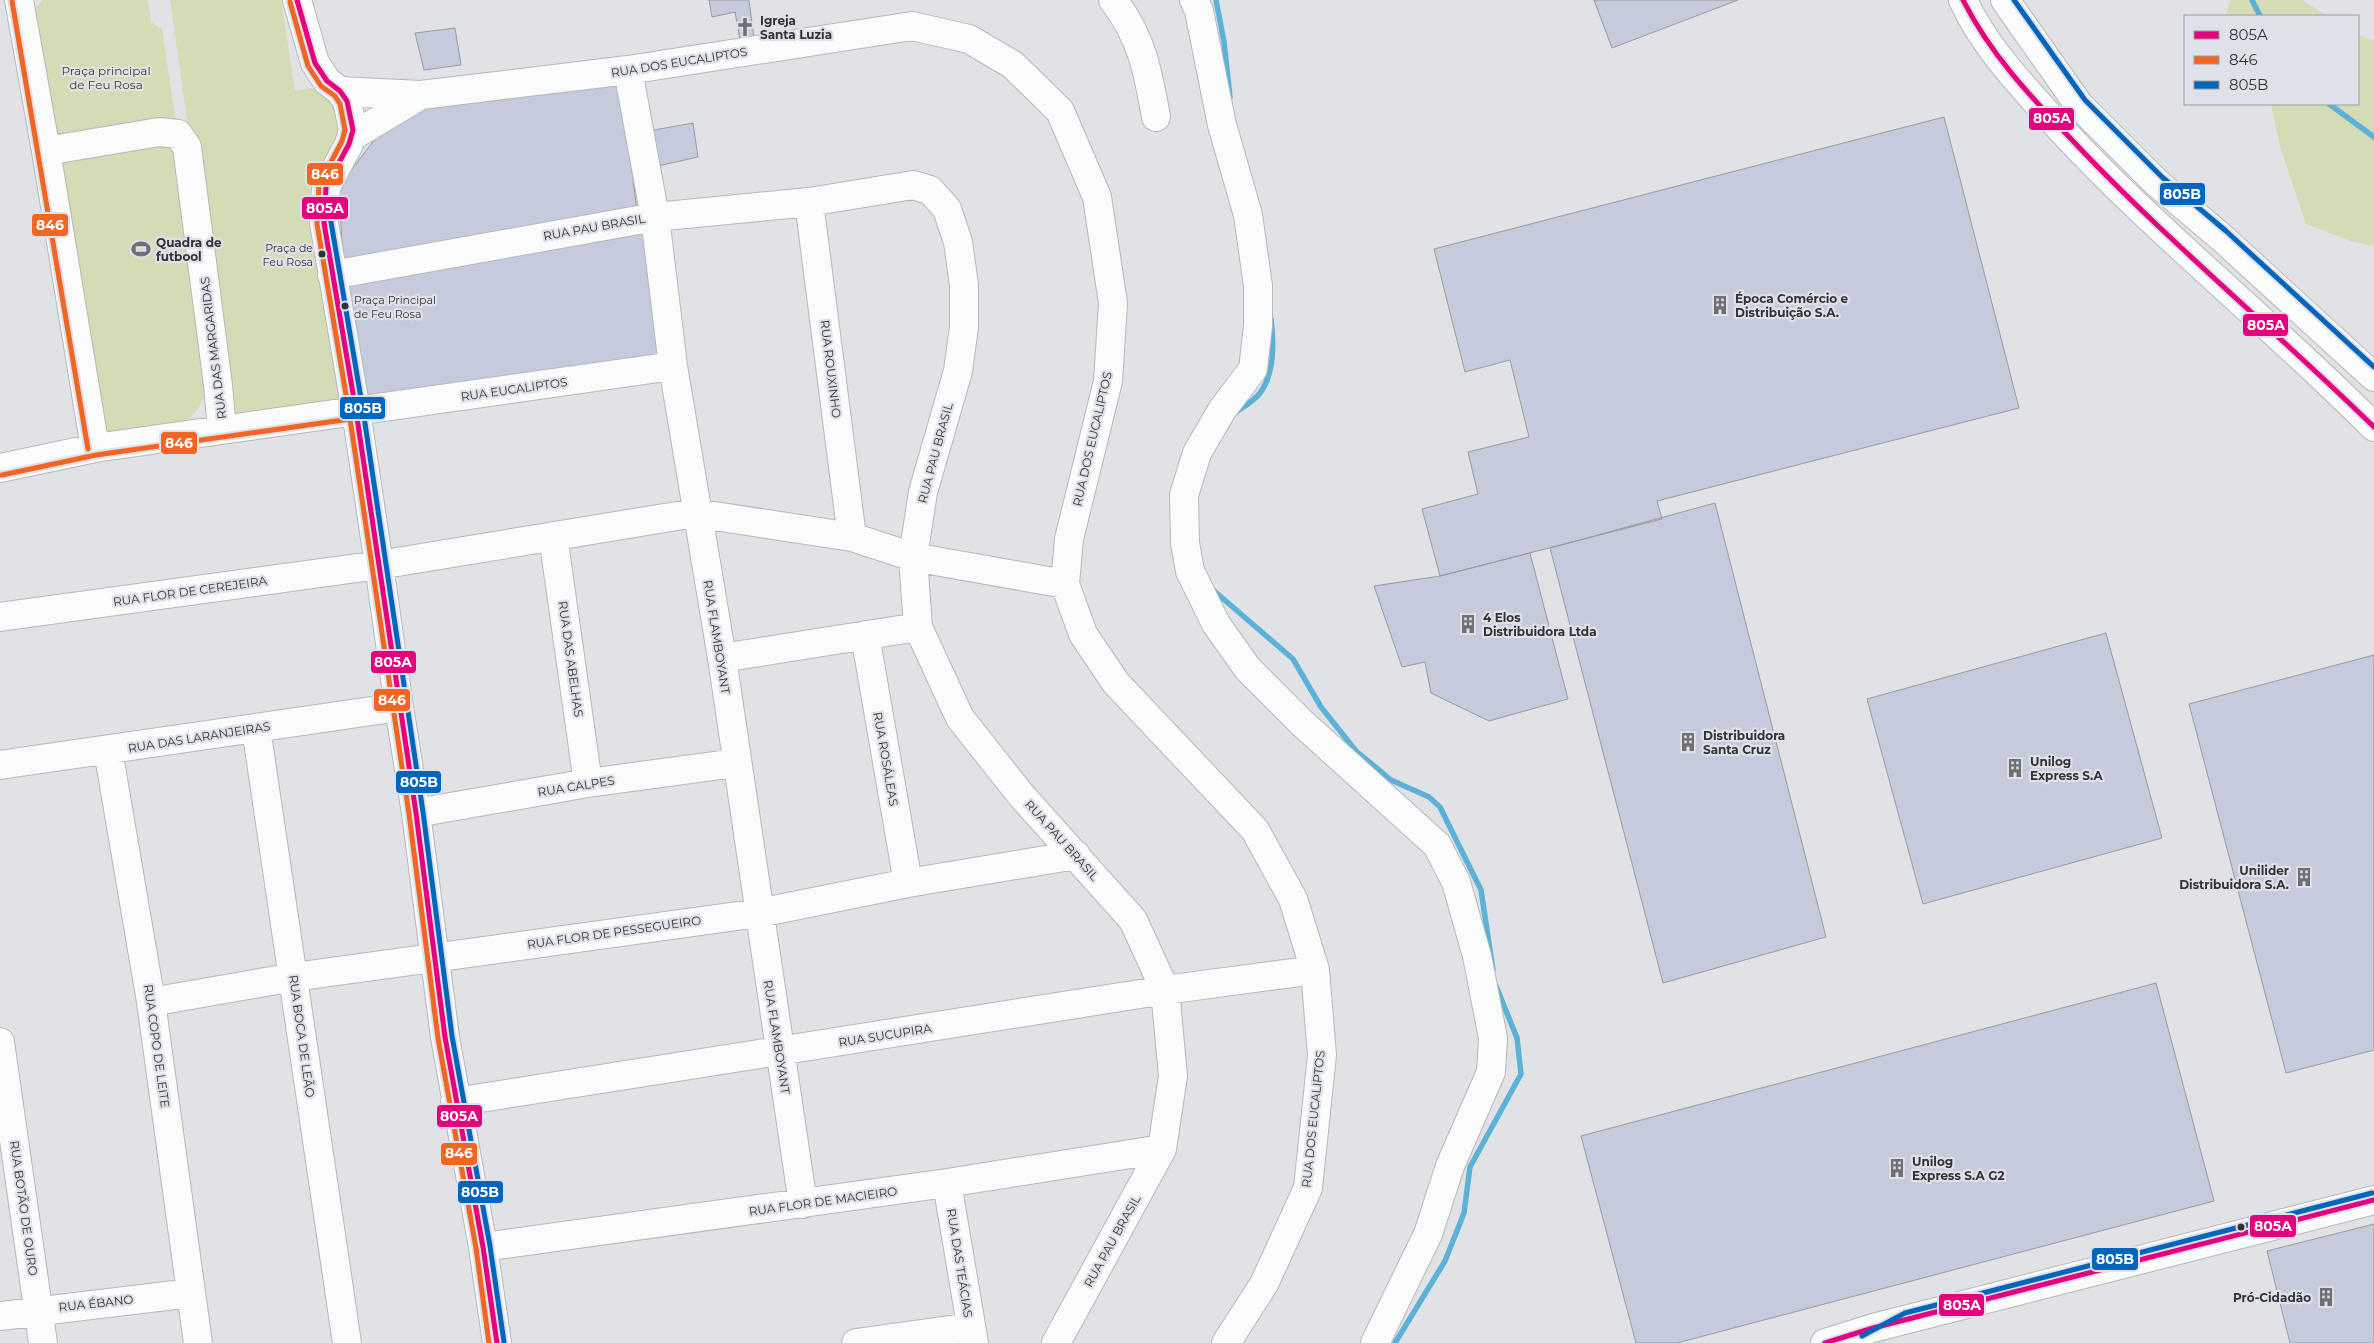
<svg xmlns="http://www.w3.org/2000/svg" width="2374" height="1343" font-family="Montserrat,sans-serif">
	<style>
		.green { fill: #d4dcb5 }
		.lines { fill: none; stroke-linecap: round; stroke-linejoin: round }
		.stream { stroke: #5cb2d6; stroke-width: 5.5 }
		.building { fill: #c5cadc; stroke: #9a9a9d }
		.minor-casing { stroke: #b6b7ba; stroke-width: 30 }
		.major-casing { stroke: #b6b7ba; stroke-width: 30 }
		.minor { stroke: #fafbfb; stroke-width: 28 }
		.major { stroke: #fafbfb; stroke-width: 28 }
		.bus-1-casing { stroke: #dee1e8; stroke-width: 9 }
		.bus-2-casing { stroke: #dee1e8; stroke-width: 9 }
		.bus-3-casing { stroke: #dee1e8; stroke-width: 9 }
		.bus-1 { stroke: #e5007d; stroke-width: 5 }
		.bus-2 { stroke: #f26522; stroke-width: 5 }
		.bus-3 { stroke: #0065bd; stroke-width: 5 }
		.bus-dot { fill: #323336; stroke: #dee1e8; stroke-width: 2 }
		.labels { text-anchor: middle; dominant-baseline: central; stroke-width: 4.5; stroke-linejoin: round; paint-order: stroke }
		.bus-label { font-size: 11px; fill: #323336; stroke: #dee1e8; text-anchor: end }
		.poi-label { font-size: 12px; font-weight: bold; fill: #323336; stroke: #dee1e8; text-anchor: start }
		.street-label { font-size: 12px; fill: #323336; stroke: #dee1e8 }
		.park-label { font-size: 12px; fill: #3d4219; stroke: #dee1e8 }
		.line-badge { stroke: #dee1e8; stroke-width: 2 }
		.badge-label { font-size: 14px; text-anchor: middle; font-weight: bold; fill: #fff }
	</style>
	<rect width="100%" height="100%" fill="#e0e2e6"/>
	<!-- green -->
	<path class="green" d="M42 0H148L151 22 162 29 212 363C209 377 207 395 199 407 184 434 126 435 99 440L32 15Z
		M170 0H281L295 91 310 88 324 92 347 125 327 160 314 165H306L343 412 231 429Z
		M2230 0H2302L2327 16H2225Z
		M2358 34 2374 41V246L2354 242 2306 224 2280 146 2271 104H2358Z"/>
	<g class="lines">
		<!-- stream -->
		<path class="stream" d="M1216 0 1224 42 1230 97
			M2252 0 2260 16
			M2329 104 2374 137
			M1235 413C1243 407 1253 402 1260 393 1275 373 1274 343 1271 319
			M1213 590 1293 659 1321 707 1356 751 1391 780 1429 797 1440 807 1481 890 1493 970
			M1395 1343 1445 1261 1464 1213 1470 1167 1521 1074 1517 1038 1496 986"/>
	</g>
	<!-- building -->
	<path class="building" d="M709 0H749L754 38 740 40 735 12 712 17Z
		M1594 0H1738L1612 48Z
		M455 28 461 65 424 70 415 33Z
		M621 79 637 212 343 265 339 186 395 113Z
		M1944 117 2019 408 1657 501 1662 519 1440 576 1422 509 1478 494 1468 452 1529 437 1510 360 1465 372 1434 249Z
		M693 123 698 157 649 168 643 132Z
		M649 225 672 359 362 401 341 273Z
		M1715 503 1826 937 1663 983 1550 548Z
		M1530 553 1568 699 1489 721 1431 693 1425 662 1402 667 1374 586 1440 576Z
		M2106 633 2162 838 1923 904 1867 699Z
		M2374 655V1050L2286 1073 2189 704Z
		M2156 983 2214 1201 1677 1343H1636L1581 1136Z
		M2374 1224V1343H2290L2267 1251Z"/>
	<g class="lines">
		<!-- minor casing -->
		<g class="minor-casing">
			<path id="minor" d="M19 0 46 151 95 448
				M297 0 315 63 327 81 340 91 347 101 353 130 349 144 326 187 324 223 356 411 379 565 399 707 416 813 445 1037 483 1247 497 1343
				M1113 0C1142 37 1148 72 1156 117
				M1194 0 1199 11 1222 125 1248 215 1258 286V326L1253 369 1222 410 1197 453 1184 495 1185 543 1190 571 1216 624 1248 669 1302 723 1437 845 1456 882 1477 956 1493 1038 1491 1072 1450 1166 1428 1234 1375 1343
				M628 70 655 217 673 366 722 658 803 1204
				M340 91 421 95 628 70 912 26 969 39 1013 65 1060 111 1097 197 1113 303 1108 381 1069 539 1065 584 1083 634 1116 683 1255 830 1293 899 1315 970 1322 1055 1308 1188 1264 1284 1226 1343
				M351 137 421 95
				M46 151 159 132 178 134 187 147 218 385 222 430
				M809 202 852 537
				M332 275 655 217 809 202 913 185 930 190 947 209 958 242 964 285V327L958 371 923 492 913 557 918 627 960 718 1021 795 1133 920 1165 990 1173 1076 1162 1149 1056 1343
				M0 468 95 448 673 366
				M553 536 588 783
				M0 617 379 565 695 513 852 537 913 557 1065 584
				M865 635 908 883
				M722 658 918 627
				M256 728 347 1343
				M108 750 151 1002 198 1343
				M0 765 399 707
				M416 813 588 783 736 763
				M151 1002 294 977 759 913 908 883 1076 855
				M0 1042 43 1343
				M455 1102 1165 990 1315 970
				M947 1183 974 1343
				M483 1247 947 1183 1162 1149
				M0 1316 191 1293
				M856 1343 971 1327
				M1825 1343 1873 1328 2374 1200"/>
		</g>
		<!-- major casing -->
		<g class="major-casing">
			<path id="major" d="M1963 0C1983 44 2016 79 2048 115 2149 227 2268 320 2374 427
				M2005 0 2079 105 2157 183 2221 237 2374 377"/>
		</g>
		<!-- minor -->
		<use href="#minor" class="minor"/>
		<!-- major -->
		<use href="#major" class="major"/>
		<!-- bus-1 casing -->
		<g class="bus-1-casing">
			<path id="bus-1" d="M297 0 315 63 327 81 340 91 347 101 353 130 349 144 326 187 324 223 356 411 416 813 445 1037 483 1247 497 1343
				M1963 0C1990 54 2031 97 2072 140 2167 241 2275 330 2374 427
				M1825 1343 1873 1328 2374 1200"/>
		</g>
		<!-- bus-2 casing -->
		<g class="bus-2-casing">
			<path id="bus-2" d="M12 1 88 449
				M290 2 308 66 321 86 335 96 340 104 345 130 342 141 319 185 317 224 349 412 409 814 438 1038 476 1248 489 1343
				M2 475 96 455 357 418"/>
		</g>
		<!-- bus-3 casing -->
		<g class="bus-3-casing">
			<path id="bus-3" d="M2014 0 2085 100 2162 177 2226 231 2374 367
				M331 222 363 410 423 812 452 1036 490 1246 504 1342
				M1862 1336 1905 1313 2372 1193"/>
		</g>
		<!-- bus-1 -->
		<use href="#bus-1" class="bus-1"/>
		<!-- bus-2 -->
		<use href="#bus-2" class="bus-2"/>
		<!-- bus-3 -->
		<use href="#bus-3" class="bus-3"/>
	</g>
	<!-- icons -->
	<defs>
		<g id="church-bare" transform="scale(1.5)"><path d="M-1.2-6h2.4v3.5h3.3v2.4h-3.3V6h-2.4V-.1h-3.3v-2.4h3.3Z" fill="#6f7074" stroke="#dee1e8" stroke-width="2.5" paint-order="stroke"/></g>
		<g id="stadium-bare" transform="scale(1.5)"><path d="M0-5a6.5 5 0 1 0 0 10a6.5 5 0 1 0 0-10ZM-3.5-1.8h7v3.6h-7Z" fill="#6f7074" stroke="#dee1e8" stroke-width="2.5" paint-order="stroke"/></g>
		<g id="building-bare" transform="scale(1.5)"><path d="M-4-6H4V6H1V3H-1V6H-4ZM-2.5-4.3h1.7v1.8h-1.7ZM.8-4.3h1.7v1.8H.8ZM-2.5-1h1.7V.8h-1.7ZM.8-1h1.7V.8H.8Z" fill="#6f7074" stroke="#dee1e8" stroke-width="2.5" paint-order="stroke"/></g>
	</defs>
	<g fill-rule="evenodd">
		<use href="#church-bare" x="745" y="27"/>
		<use href="#stadium-bare" x="141" y="249"/>
		<use href="#building-bare" x="1720" y="305"/>
		<use href="#building-bare" x="1468" y="624"/>
		<use href="#building-bare" x="1688" y="742"/>
		<use href="#building-bare" x="2015" y="768"/>
		<use href="#building-bare" x="2304" y="877"/>
		<use href="#building-bare" x="1897" y="1168"/>
		<use href="#building-bare" x="2326" y="1297"/>
	</g>
	<!-- markers -->
	<g class="bus-dot">
		<circle cx="322" cy="254" r="4.5"/>
		<circle cx="345" cy="306" r="4.5"/>
		<circle cx="2241" cy="1227" r="4.5"/>
	</g>
	<g class="labels">
		<!-- bus labels -->
		<g class="bus-label">
			<text x="313" y="248">Praça de<tspan x="313" dy="14">Feu Rosa</tspan></text>
			<text x="354" y="300" text-anchor="start">Praça Principal<tspan x="354" dy="14">de Feu Rosa</tspan></text>
		</g>
		<!-- poi labels -->
		<g class="poi-label">
			<text x="760" y="20">Igreja<tspan x="760" dy="14">Santa Luzia</tspan></text>
			<text x="156" y="242">Quadra de<tspan x="156" dy="14">futbool</tspan></text>
			<text x="1735" y="298">Época Comércio e<tspan x="1735" dy="14">Distribuição S.A.</tspan></text>
			<text x="1483" y="617">4 Elos<tspan x="1483" dy="14">Distribuidora Ltda</tspan></text>
			<text x="1703" y="735">Distribuidora<tspan x="1703" dy="14">Santa Cruz</tspan></text>
			<text x="2030" y="761">Unilog<tspan x="2030" dy="14">Express S.A</tspan></text>
			<text x="2289" y="870" text-anchor="end">Unilider<tspan x="2289" dy="14">Distribuidora S.A.</tspan></text>
			<text x="1912" y="1161">Unilog<tspan x="1912" dy="14">Express S.A G2</tspan></text>
			<text x="2311" y="1297" text-anchor="end">Pró-Cidadão</text>
		</g>
		<!-- street labels -->
		<g class="street-label">
			<text transform="translate(679 62) rotate(-9)">RUA DOS EUCALIPTOS</text>
			<text transform="translate(594 227) rotate(-10)">RUA PAU BRASIL</text>
			<text transform="translate(213 348) rotate(-97)">RUA DAS MARGARIDAS</text>
			<text transform="translate(831 369) rotate(83)">RUA ROUXINHO</text>
			<text transform="translate(514 389) rotate(-8)">RUA EUCALIPTOS</text>
			<text transform="translate(1092 439) rotate(-77)">RUA DOS EUCALIPTOS</text>
			<text transform="translate(935 453) rotate(-75)">RUA PAU BRASIL</text>
			<text transform="translate(190 591) rotate(-8)">RUA FLOR DE CEREJEIRA</text>
			<text transform="translate(717 637) rotate(81)">RUA FLAMBOYANT</text>
			<text transform="translate(571 659) rotate(82)">RUA DAS ABELHAS</text>
			<text transform="translate(199 737) rotate(-9)">RUA DAS LARANJEIRAS</text>
			<text transform="translate(886 759) rotate(80)">RUA ROSÁLEAS</text>
			<text transform="translate(576 786) rotate(-9)">RUA CALPES</text>
			<text transform="translate(1062 840) rotate(48)">RUA PAU BRASIL</text>
			<text transform="translate(614 932) rotate(-8)">RUA FLOR DE PESSEGUEIRO</text>
			<text transform="translate(885 1035) rotate(-9)">RUA SUCUPIRA</text>
			<text transform="translate(302 1036) rotate(82)">RUA BOCA DE LEÃO</text>
			<text transform="translate(777 1037) rotate(81)">RUA FLAMBOYANT</text>
			<text transform="translate(157 1046) rotate(82)">RUA COPO DE LEITE</text>
			<text transform="translate(1313 1119) rotate(-84)">RUA DOS EUCALIPTOS</text>
			<text transform="translate(823 1201) rotate(-8)">RUA FLOR DE MACIEIRO</text>
			<text transform="translate(24 1208) rotate(82)">RUA BOTÃO DE OURO</text>
			<text transform="translate(1112 1241) rotate(-61)">RUA PAU BRASIL</text>
			<text transform="translate(960 1263) rotate(81)">RUA DAS TEÁCIAS</text>
			<text transform="translate(96 1303) rotate(-6)">RUA ÉBANO</text>
		</g>
		<!-- park labels -->
		<g class="park-label">
			<text x="106" y="70">Praça principal<tspan x="106" dy="14">de Feu Rosa</tspan></text>
		</g>
	</g>
	<g class="line-badge">
		<rect x="2028" y="107" width="47" height="24" rx="5" fill="#e5007d"/>
		<rect x="306" y="162" width="38" height="24" rx="5" fill="#f26522"/>
		<rect x="2159" y="182" width="47" height="24" rx="5" fill="#0065bd"/>
		<rect x="301" y="196" width="48" height="24" rx="5" fill="#e5007d"/>
		<rect x="31" y="213" width="38" height="24" rx="5" fill="#f26522"/>
		<rect x="2242" y="313" width="47" height="24" rx="5" fill="#e5007d"/>
		<rect x="339" y="396" width="47" height="24" rx="5" fill="#0065bd"/>
		<rect x="160" y="431" width="38" height="24" rx="5" fill="#f26522"/>
		<rect x="370" y="650" width="47" height="24" rx="5" fill="#e5007d"/>
		<rect x="373" y="688" width="38" height="24" rx="5" fill="#f26522"/>
		<rect x="395" y="770" width="47" height="24" rx="5" fill="#0065bd"/>
		<rect x="436" y="1104" width="47" height="24" rx="5" fill="#e5007d"/>
		<rect x="440" y="1142" width="38" height="24" rx="5" fill="#f26522"/>
		<rect x="457" y="1180" width="47" height="24" rx="5" fill="#0065bd"/>
		<rect x="2249" y="1214" width="48" height="24" rx="5" fill="#e5007d"/>
		<rect x="2091" y="1247" width="48" height="24" rx="5" fill="#0065bd"/>
		<rect x="1938" y="1293" width="47" height="24" rx="5" fill="#e5007d"/>
	</g>
	<g class="badge-label">
		<text x="2052" y="123">805A</text>
		<text x="325" y="179">846</text>
		<text x="2182" y="199">805B</text>
		<text x="325" y="213">805A</text>
		<text x="50" y="230">846</text>
		<text x="2266" y="330">805A</text>
		<text x="363" y="413">805B</text>
		<text x="179" y="448">846</text>
		<text x="393" y="667">805A</text>
		<text x="392" y="705">846</text>
		<text x="419" y="787">805B</text>
		<text x="459" y="1121">805A</text>
		<text x="459" y="1158">846</text>
		<text x="480" y="1197">805B</text>
		<text x="2273" y="1231">805A</text>
		<text x="2115" y="1264">805B</text>
		<text x="1962" y="1310">805A</text>
	</g>
	<!-- legend -->
	<rect x="2184" y="15" width="175" height="90" fill="#dee1e8" stroke="#999ba1"/>
	<rect x="2194" y="31" width="25" height="8" fill="#e5007d" stroke="#999ba1"/>
	<text x="2229" y="40" font-size="15" fill="#323336">805A</text>
	<rect x="2194" y="56" width="25" height="8" fill="#f26522" stroke="#999ba1"/>
	<text x="2229" y="65" font-size="15" fill="#323336">846</text>
	<rect x="2194" y="81" width="25" height="8" fill="#0065bd" stroke="#999ba1"/>
	<text x="2229" y="90" font-size="15" fill="#323336">805B</text>
</svg>
